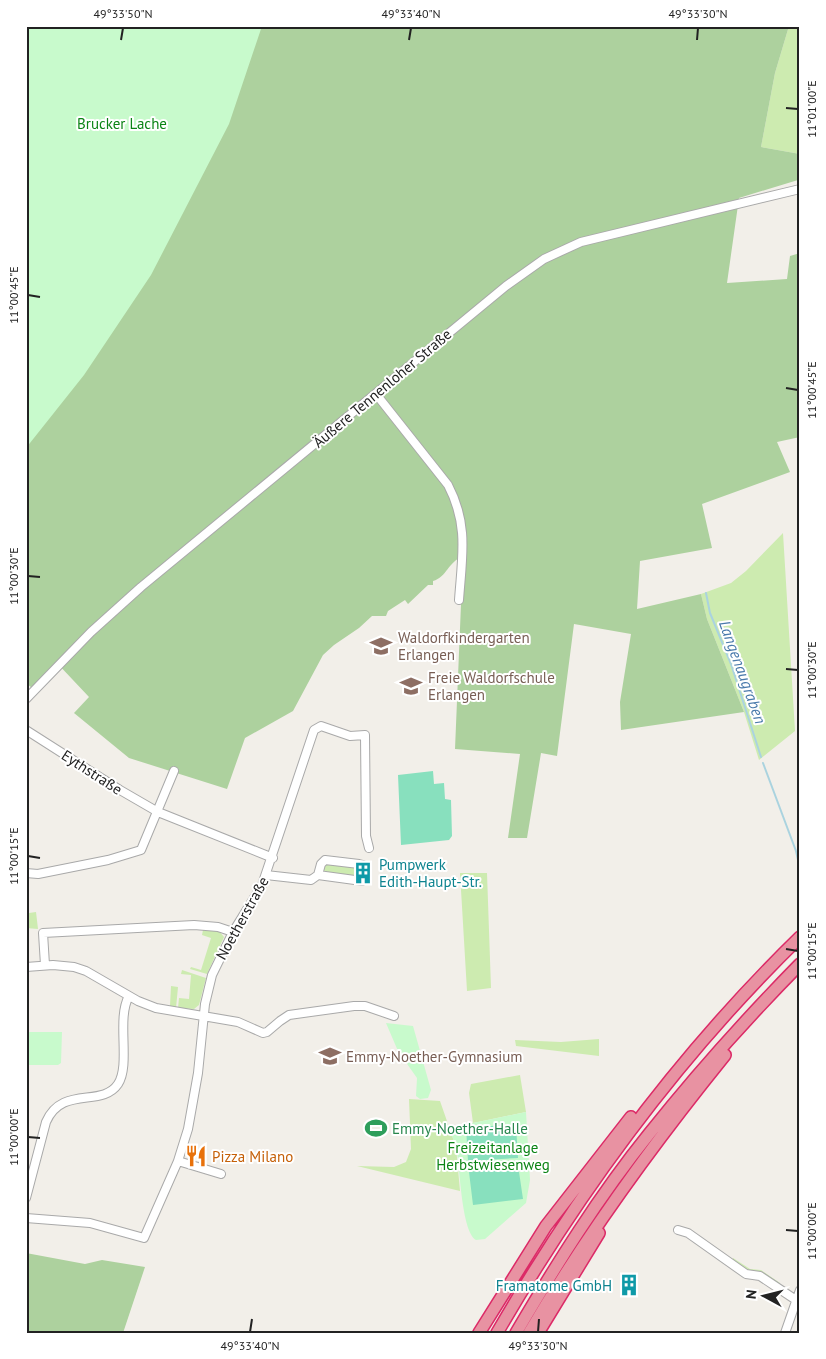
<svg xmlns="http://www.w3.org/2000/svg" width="826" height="1359" font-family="'PT Sans',sans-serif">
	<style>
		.grass { fill: #cdebb0 }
		.forest { fill: #add19e }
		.park { fill: #c8facc }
		.pitch { fill: #88e0be }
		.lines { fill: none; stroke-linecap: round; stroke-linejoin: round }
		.stream { stroke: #aad3df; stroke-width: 2 }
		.minor-casing { stroke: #a9a9a9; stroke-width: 10 }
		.highway-casing { stroke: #dc2a67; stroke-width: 14 }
		.minor { stroke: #fff; stroke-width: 8 }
		.highway { stroke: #e892a2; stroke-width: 11 }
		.ticks { fill: none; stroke: #222; stroke-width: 2 }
		.labels { text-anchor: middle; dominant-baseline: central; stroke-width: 4; stroke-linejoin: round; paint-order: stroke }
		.park-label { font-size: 15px; fill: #0c8416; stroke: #fff }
		.street-label { font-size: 15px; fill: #222; stroke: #fff }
		.education-label { font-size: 15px; fill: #785e54; stroke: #fff; text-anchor: start }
		.culture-label { font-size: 15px; fill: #0d838f; stroke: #fff; text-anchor: start }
		.leisure-label { font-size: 15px; fill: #27864d; stroke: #fff; text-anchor: start }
		.food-label { font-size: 15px; fill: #c56008; stroke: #fff; text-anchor: start }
		.water-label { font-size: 16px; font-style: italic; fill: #4a7aab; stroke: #fff }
		.neatline { fill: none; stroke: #222; stroke-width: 2 }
		.ticks-label { font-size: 12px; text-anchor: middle; fill: #222 }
	</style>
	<rect width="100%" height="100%" fill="#f2efe9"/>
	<!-- grass -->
	<path class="grass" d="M789 26H800V154L761 147 775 73Z
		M783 533 795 731 759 760 744 712 707 619 701 594 731 583 746 571Z
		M324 863 363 868V877L322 874Z
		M460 873H487L491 988 467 991Z
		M36 912 38 929 26 928V918L29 917V913Z
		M203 930 219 931 224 937 207 974 190 969 191 967 201 970 211 938 202 935Z
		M182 970 206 978 199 1005 194 1009 178 1008 179 998 189 999 191 975 181 974Z
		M171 986 178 987 176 1008 170 1006Z
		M599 1039V1056L516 1046 515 1040 561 1042Z
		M520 1075 526 1112 473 1123 469 1093 471 1084Z
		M409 1099 440 1101 456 1147 460 1191 357 1166 394 1167 406 1162 411 1149Z
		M733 1258 750 1269 761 1270 780 1283 778 1285 760 1272H749L732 1260Z"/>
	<!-- forest -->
	<path class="forest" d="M26 26H789L775 73 761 147 800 154 798 180 739 198 727 283 787 279 790 256 800 253V437L777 442 790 472 702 504 712 548 640 561 637 609 701 594 707 619 744 712 621 730 620 702 631 634 574 624 557 756 541 753 527 838H508L520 754 455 749 463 556C448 562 447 577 433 581V585H428L408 604 405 600 388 611 386 616H372L359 628 334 645 323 655 293 711 245 738 227 789 129 758 74 713 89 697 56 662 32 688 26 683Z
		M26 1253 85 1264 102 1260 145 1267 123 1333H26Z"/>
	<!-- park -->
	<path class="park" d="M26 26H262L229 124 151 275 84 375 26 448Z
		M386 1023 413 1026 431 1090 428 1098 420 1099 416 1096 417 1078 398 1051Z
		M26 1032H62L61 1063 58 1065H26Z
		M526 1112 530 1180 526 1203 485 1239 476 1240C461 1231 460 1164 456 1146 454 1140 451 1134 449 1128Z"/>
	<!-- pitch -->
	<path class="pitch" d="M433 771 434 784 444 783 445 799 451 800 452 836 449 840 401 845 398 775Z
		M516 1125 518 1158 468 1161 466 1127Z
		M518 1165 523 1199 473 1205 469 1172Z"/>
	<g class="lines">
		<!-- stream -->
		<path class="stream" d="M706 593 710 613 731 664 761 757
			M763 763 796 851 800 869"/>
		<!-- minor casing -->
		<g class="minor-casing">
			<path id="minor" d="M376 394 448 485C469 525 462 557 459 600
				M26 699 91 632 141 587 506 286 544 259 581 242 800 189
				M26 730 120 790 158 812 273 858
				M26 873 38 874 108 860 141 850 174 771
				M266 875 311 880 318 875 362 881 365 879 366 870 363 865 359 864 325 860 321 864 318 875
				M45 965 43 933 194 925 218 927 233 932
				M26 967 53 965 74 967 86 971 138 1001 156 1008 238 1022 263 1033 267 1032 280 1021 289 1015 354 1006H365L394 1016
				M178 1161 221 1174
				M26 1198 46 1122C62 1085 102 1108 118 1084 131 1064 116 1019 129 996
				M26 1218 90 1223 144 1238 178 1161 188 1129 198 1073 205 1004 212 975 233 932 262 885 314 730 321 726 350 736 365 735 366 836 369 848
				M678 1230 688 1233 746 1274 760 1276 796 1300
				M785 1333 800 1290"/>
		</g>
		<!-- highway casing -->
		<g class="highway-casing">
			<path id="highway" d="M479 1333 546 1226 631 1117
				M497 1333C581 1188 680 1054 800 937
				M516 1333C556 1265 599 1196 649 1134 696 1075 747 1018 800 964
				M529 1333C587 1234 653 1144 725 1055
				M538 1333 599 1233"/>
		</g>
		<!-- minor -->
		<use href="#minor" class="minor"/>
		<!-- highway -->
		<use href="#highway" class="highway"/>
	</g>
	<!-- ticks -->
	<path class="ticks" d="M121 40 123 28M409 40 411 28M697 40 698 28M786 108 798 109M28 295 40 297M786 388 798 390M28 576 40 577M786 669 798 670M28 856 40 858M786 949 798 951M28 1137 40 1138M786 1230 798 1231M250 1332 252 1319M538 1332 539 1319"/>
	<!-- icons -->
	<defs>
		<g id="school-bare" transform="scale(1.725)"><path d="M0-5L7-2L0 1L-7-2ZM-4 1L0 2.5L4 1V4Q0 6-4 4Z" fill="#8d6e63" stroke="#fff" stroke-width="2.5" paint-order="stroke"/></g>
		<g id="building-bare" transform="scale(1.725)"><path d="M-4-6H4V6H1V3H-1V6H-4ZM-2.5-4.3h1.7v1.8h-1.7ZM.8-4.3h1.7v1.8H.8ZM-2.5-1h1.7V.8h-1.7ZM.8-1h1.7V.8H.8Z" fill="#0f9aa8" stroke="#fff" stroke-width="2.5" paint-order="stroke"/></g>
		<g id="stadium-bare" transform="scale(1.725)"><path d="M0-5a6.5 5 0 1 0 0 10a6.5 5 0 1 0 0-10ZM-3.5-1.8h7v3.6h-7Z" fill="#2e9e5b" stroke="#fff" stroke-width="2.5" paint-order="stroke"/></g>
		<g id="restaurant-bare" transform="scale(1.725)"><path d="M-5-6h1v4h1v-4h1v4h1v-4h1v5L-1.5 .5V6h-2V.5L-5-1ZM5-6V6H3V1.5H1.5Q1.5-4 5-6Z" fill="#e8710a" stroke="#fff" stroke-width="2.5" paint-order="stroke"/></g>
	</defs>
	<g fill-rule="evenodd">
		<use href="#school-bare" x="381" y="646"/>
		<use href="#school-bare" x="411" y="686"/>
		<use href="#building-bare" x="363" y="873"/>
		<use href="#school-bare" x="330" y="1056"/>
		<use href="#stadium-bare" x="376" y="1128"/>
		<use href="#restaurant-bare" x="196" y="1156"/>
		<use href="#building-bare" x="629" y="1285"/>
	</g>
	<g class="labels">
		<!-- park labels -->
		<g class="park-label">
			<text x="122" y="123">Brucker Lache</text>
			<text x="493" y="1147">Freizeitanlage<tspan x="493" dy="17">Herbstwiesenweg</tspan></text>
		</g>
		<!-- street labels -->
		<g class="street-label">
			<text transform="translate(382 388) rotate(-40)">Äußere Tennenloher Straße</text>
			<text transform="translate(92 772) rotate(33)">Eythstraße</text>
			<text transform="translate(242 918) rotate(-61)">Noetherstraße</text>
		</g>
		<!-- education labels -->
		<g class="education-label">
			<text x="398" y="637">Waldorfkindergarten<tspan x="398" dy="17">Erlangen</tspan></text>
			<text x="428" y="677">Freie Waldorfschule<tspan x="428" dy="17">Erlangen</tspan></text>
			<text x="346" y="1056">Emmy-Noether-Gymnasium</text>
		</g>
		<!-- culture labels -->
		<g class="culture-label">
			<text x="379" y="864">Pumpwerk<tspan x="379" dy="17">Edith-Haupt-Str.</tspan></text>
			<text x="612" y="1285" text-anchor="end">Framatome GmbH</text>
		</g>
		<!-- leisure labels -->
		<g class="leisure-label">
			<text x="392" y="1128">Emmy-Noether-Halle</text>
		</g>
		<!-- food labels -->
		<g class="food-label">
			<text x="212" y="1156">Pizza Milano</text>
		</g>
		<!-- water labels -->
		<g class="water-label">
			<text transform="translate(743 672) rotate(70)">Langenaugraben</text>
		</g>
	</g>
	<!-- border -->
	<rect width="826" height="1359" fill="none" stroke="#ffffff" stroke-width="55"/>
	<!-- north arrow -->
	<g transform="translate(764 1296) rotate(277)" stroke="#ffffff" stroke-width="4" paint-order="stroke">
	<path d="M0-4L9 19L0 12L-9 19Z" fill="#222222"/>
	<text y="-8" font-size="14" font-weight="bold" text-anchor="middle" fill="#222222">N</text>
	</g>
	<rect x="28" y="28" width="770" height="1304" class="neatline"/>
	<g class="ticks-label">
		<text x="123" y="18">49°33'50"N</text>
		<text x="411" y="18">49°33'40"N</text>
		<text x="698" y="18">49°33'30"N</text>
		<text transform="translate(812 109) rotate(-90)" y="4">11°01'00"E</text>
		<text transform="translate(14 295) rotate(-90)" y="4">11°00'45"E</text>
		<text transform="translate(812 390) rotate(-90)" y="4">11°00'45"E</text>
		<text transform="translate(14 576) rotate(-90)" y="4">11°00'30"E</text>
		<text transform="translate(812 670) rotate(-90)" y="4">11°00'30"E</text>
		<text transform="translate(14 856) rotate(-90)" y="4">11°00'15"E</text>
		<text transform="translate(812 951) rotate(-90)" y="4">11°00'15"E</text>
		<text transform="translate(14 1137) rotate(-90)" y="4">11°00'00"E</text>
		<text transform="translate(812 1231) rotate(-90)" y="4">11°00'00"E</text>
		<text x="250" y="1350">49°33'40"N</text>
		<text x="538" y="1350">49°33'30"N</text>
	</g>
</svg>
